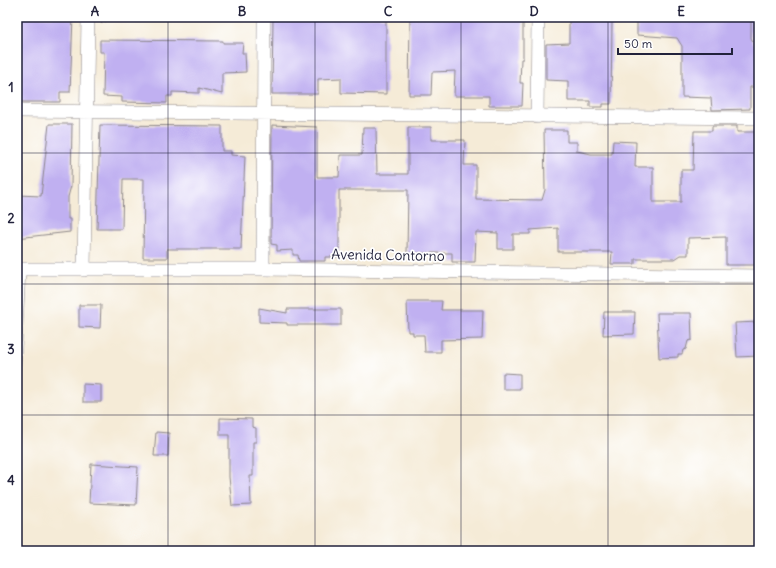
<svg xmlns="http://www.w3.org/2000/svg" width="776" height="568" font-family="Delius,sans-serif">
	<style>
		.building { fill: #c0b0f1 }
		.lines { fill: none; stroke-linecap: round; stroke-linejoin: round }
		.service-casing { stroke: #8c8689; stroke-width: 8 }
		.minor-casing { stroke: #8c8689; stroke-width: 14 }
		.path { stroke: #8c8689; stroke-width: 2.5; stroke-dasharray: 1 3; stroke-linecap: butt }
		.service { stroke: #fff; stroke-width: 7 }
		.minor { stroke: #fff; stroke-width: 13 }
		.grid { fill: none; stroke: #22223b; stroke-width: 1; stroke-opacity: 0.55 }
		.labels { text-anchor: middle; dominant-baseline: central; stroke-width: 3.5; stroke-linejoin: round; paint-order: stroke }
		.street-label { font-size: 14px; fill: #22223b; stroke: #fff }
		.neatline { fill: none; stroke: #22223b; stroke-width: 1.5 }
		.grid-label { font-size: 13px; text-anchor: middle; font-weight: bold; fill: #22223b }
	</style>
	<rect width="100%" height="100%" fill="#fff"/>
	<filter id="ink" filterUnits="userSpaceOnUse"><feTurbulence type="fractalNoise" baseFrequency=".025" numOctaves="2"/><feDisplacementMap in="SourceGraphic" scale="8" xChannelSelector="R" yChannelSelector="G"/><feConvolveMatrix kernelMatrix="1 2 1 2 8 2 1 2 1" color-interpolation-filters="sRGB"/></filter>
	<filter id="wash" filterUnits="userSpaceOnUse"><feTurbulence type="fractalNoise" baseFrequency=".012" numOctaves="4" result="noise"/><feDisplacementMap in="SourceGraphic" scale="16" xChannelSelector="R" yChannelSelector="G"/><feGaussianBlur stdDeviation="0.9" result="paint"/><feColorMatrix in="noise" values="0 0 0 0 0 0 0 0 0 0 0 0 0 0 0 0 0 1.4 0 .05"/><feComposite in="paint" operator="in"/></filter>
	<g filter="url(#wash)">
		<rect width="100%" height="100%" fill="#f5ebd7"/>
		<g id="blocks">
			<!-- building -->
			<path class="building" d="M17 17H73L70 92H60V102H17Z
				M273 17H386V94L341 93V78L318 79V94H272Z
				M410 17H523V59H521L520 83H523L522 106H489V96H454L455 71 432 72 431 95H409Z
				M573 17H589V21H612L611 104H603V107H590V101H568V81L546 80V44L569 43V20Z
				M660 17H751V38L756 47H759V65H757V83H754V87H750V109L712 110 711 98 682 97V46L677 38 637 35V20H660Z
				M100 40 223 41V43H243L242 53H245L246 72 222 73V94L199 88V93L172 92V96H167V103L122 102V97L103 96 104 52H100Z
				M49 124H72L71 186 68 197V219H70V232L17 238V195L41 196Z
				M100 125 222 126V151H231V155L245 156 241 249H167V258H143L144 179H123L122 229H97Z
				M272 125 317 127V177H339L340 155H362L363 128H376L377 174H408V127H431V140H465L464 165H476V199L542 200 545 190 544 130H567V142H577V151L591 154H612L613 141 636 142 635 167H653V202H681V170H693L694 131H712V126H737V132H759V265H726V237L688 238V255H680L674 259H635V264H611L612 252H558V228L530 230V234H513V249H498V233L476 232 475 262H452V253H407L408 190H339V257H325V261H299L298 255H293V250L277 251V245L271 244Z
				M407 301H442L441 310H483L482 339 441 340V352H425L424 335H413V332H408Z
				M79 305H101L100 328 79 327Z
				M259 308 287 313V309H341V325H287V323L259 322Z
				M604 312H635L634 334 603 335Z
				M657 313H691L692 340 688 341 686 349 683 350 682 354H678V357L659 358Z
				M759 322V356L737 357 735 323Z
				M503 373 520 374V389H503Z
				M83 384 101 385V402H83Z
				M220 418 252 419V427L256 428V442H253V476H250L251 505 232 506 229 477V435H220Z
				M156 432 169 433 168 456H154Z
				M91 464 138 467 136 505 89 503Z"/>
		</g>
	</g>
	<g filter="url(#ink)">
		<use href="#blocks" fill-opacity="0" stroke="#8c8689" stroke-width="1"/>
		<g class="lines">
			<!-- service casing -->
			<g class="service-casing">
				<path id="service" d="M17 367 22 269"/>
			</g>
			<!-- minor casing -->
			<g class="minor-casing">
				<path id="minor" d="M17 111 759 118
					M537 117 538 17
					M17 269H263L759 276
					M263 269 264 17
					M84 270 88 17"/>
			</g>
			<!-- path -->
			<path class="path" d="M101 23 113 17"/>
			<!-- service -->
			<use href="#service" class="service"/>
			<!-- minor -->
			<use href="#minor" class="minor"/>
		</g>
	</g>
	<!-- grid -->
	<path class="grid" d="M168 17V551M315 17V551M461 17V551M608 17V551M17 153H759M17 284H759M17 415H759"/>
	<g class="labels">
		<!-- street labels -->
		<g class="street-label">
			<text transform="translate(388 255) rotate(1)">Avenida Contorno</text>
		</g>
	</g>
	<!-- margin -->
	<rect width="776" height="568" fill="none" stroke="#fff" stroke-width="44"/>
	<!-- scale -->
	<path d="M618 48v6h114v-6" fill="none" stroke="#22223b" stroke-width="2"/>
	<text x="624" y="48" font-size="12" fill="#22223b" stroke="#ffffff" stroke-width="3" paint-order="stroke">50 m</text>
	<rect x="22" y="22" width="732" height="524" class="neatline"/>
	<g class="grid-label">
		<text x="95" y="16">A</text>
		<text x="242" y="16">B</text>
		<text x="388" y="16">C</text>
		<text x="534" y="16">D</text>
		<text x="681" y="16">E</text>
		<text x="11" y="92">1</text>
		<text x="11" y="223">2</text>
		<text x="11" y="354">3</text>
		<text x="11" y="485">4</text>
	</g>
</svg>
